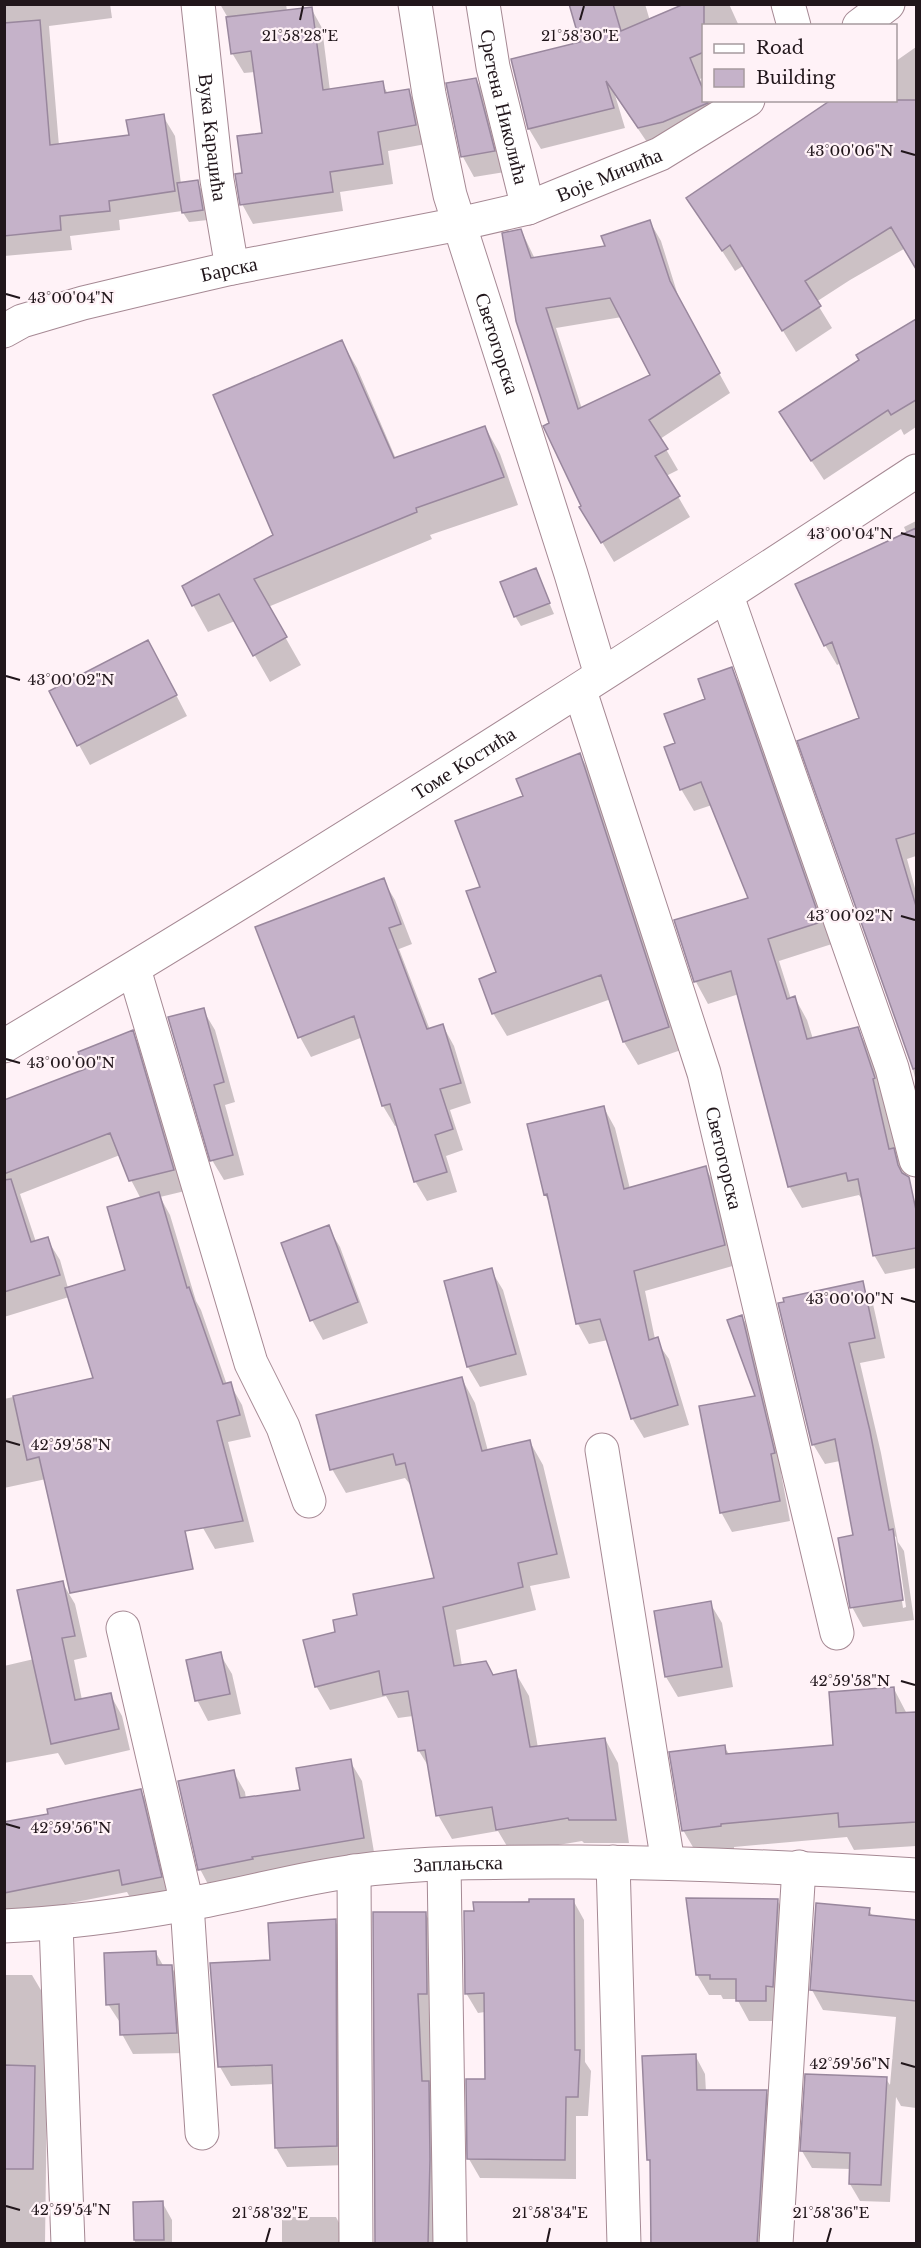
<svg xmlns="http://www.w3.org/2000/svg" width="921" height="2248" font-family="'Libre Baskerville',serif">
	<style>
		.shadow { fill: #0003; fill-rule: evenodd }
		.building { fill: #c5b2c9; stroke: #99879d; stroke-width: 1.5; fill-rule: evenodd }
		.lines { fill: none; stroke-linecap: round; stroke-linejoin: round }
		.minor-casing { stroke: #a68994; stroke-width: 35 }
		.tertiary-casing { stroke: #a68994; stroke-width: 35 }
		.minor { stroke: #fff; stroke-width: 33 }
		.tertiary { stroke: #fff; stroke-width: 33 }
		.ticks { fill: none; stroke: #21161b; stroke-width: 2 }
		.labels { text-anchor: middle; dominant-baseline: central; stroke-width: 4.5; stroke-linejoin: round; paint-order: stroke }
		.street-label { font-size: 20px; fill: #21161b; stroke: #fff2f7 }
		.ticks-label { font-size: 15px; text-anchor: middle; fill: #21161b; stroke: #fff2f7; stroke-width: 4.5; stroke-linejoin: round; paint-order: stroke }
	</style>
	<rect width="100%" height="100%" fill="#fff2f7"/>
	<!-- shadow -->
	<path class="shadow" d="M4 4H110L112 18 49 26 59 146 130 137 163 116 175 136 181 184 197 182 203 192 208 220 189 222 182 211 119 220 120 230 70 236 72 250 4 256Z
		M220 4H286L287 11 311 8 322 28 330 91 382 83 388 94 408 90 420 110 426 144 388 151 393 184 340 192 343 211 253 224 242 204 244 174 264 134 255 72 244 73 232 53 228 18Z
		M571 4H645L650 21 688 4H729L739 26H704V77L700 79 704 88V100H709L718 123 651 148 615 95 625 128 541 149 529 129 513 60 581 43Z
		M916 47V242L850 280 816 302 832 328 796 352 743 266 735 271 688 198 896 100V61Z
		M476 79 487 100 505 172 474 177 463 157Z
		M650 222 661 241 680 302 730 393 660 439 678 470 666 476 690 517 614 562 593 527 551 424 521 230 535 259 606 248ZM622 317 652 375 582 409 556 328Z
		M915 322 916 427 904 435 901 429 824 480 793 433 861 360Z
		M342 342 357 368 396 459 485 427 500 454 518 505 430 535 432 539 268 607 301 665 270 682 235 621 208 632 193 605 275 536Z
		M916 521V642L907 647 916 672V856L907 859 916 892V1082L911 1061 861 718 841 663 837 665 825 645 907 534 904 527Z
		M535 570 554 614 521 626 515 616Z
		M159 662 187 716 90 765 79 745Z
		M731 669 744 691 832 944 779 961 791 999 795 998 807 1020 813 1039 857 1029 870 1051 886 1097 909 1184 861 1198 859 1195 802 1208 789 1186 739 994 708 1004 696 982 676 921 750 898 712 805 694 811 681 789 677 744 706 700Z
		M580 755 593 778 681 1050 638 1065 624 1042 611 999 507 1036 493 1013 498 973 481 888 525 797Z
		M383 880 395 900 412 944 399 949 430 1030 443 1026 454 1046 471 1103 450 1110 463 1150 446 1156 457 1192 427 1201 415 1181 398 1125 395 1126 383 1106 363 1037 311 1057 300 1037Z
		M203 1010 215 1030 235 1102 225 1105 244 1175 224 1180 212 1160Z
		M132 1032 144 1053 185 1191 160 1197 170 1215 196 1301 201 1310 227 1385 230 1384 242 1405 251 1437 228 1442 254 1542 215 1549 203 1528 46 1479 4 1488V1399L95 1379 69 1297 4 1317V1102L87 1070ZM120 1155 131 1180 141 1199 127 1271 68 1288 60 1260 47 1239 36 1242 20 1194Z
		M604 1108 615 1128 630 1189 705 1167 717 1188 736 1265 645 1291 655 1339 669 1359 689 1425 644 1438 632 1418 608 1340 589 1344 578 1324 551 1205 545 1195Z
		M916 1215V1268L885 1274 874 1255 869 1226Z
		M328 1227 340 1247 368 1323 323 1340 312 1320Z
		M491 1270 503 1290 527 1375 480 1387 468 1367 446 1282Z
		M861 1283 873 1304 885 1358 860 1363 881 1453 898 1542 904 1551 914 1620 863 1627 852 1607 855 1537 840 1461 825 1464 813 1444ZM892 1534 896 1537 906 1607 903 1608Z
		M742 1317 753 1336 785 1472 781 1473 790 1521 732 1532 721 1512 757 1397Z
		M462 1379 475 1403 488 1451 530 1442 543 1465 570 1578 530 1586 536 1610 456 1630 462 1666 493 1676 515 1672 529 1696 538 1748 605 1739 618 1763 629 1843H584L582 1841 511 1853 498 1831 452 1839 438 1815 430 1769 419 1751 413 1716 398 1718 386 1696 330 1710 316 1686 337 1633 359 1616 436 1579 413 1488 405 1478 346 1493 332 1469Z
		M62 1582 75 1604 87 1657 74 1660 82 1700 110 1694 122 1716 130 1750 65 1765 58 1753 4 1763V1666L34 1659Z
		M710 1603 722 1623 733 1687 678 1697 666 1677Z
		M220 1654 232 1674 241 1714 208 1721 197 1700Z
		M894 1689 907 1714H916V1846L854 1850 847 1837 734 1847V1849L697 1854 683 1830 724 1747 730 1755 835 1746Z
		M350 1761 362 1781 375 1858 211 1890 200 1869 233 1771 245 1792 246 1799 301 1791Z
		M140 1790 153 1812 173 1899 135 1906 127 1892 4 1916V1823L50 1815Z
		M573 1900 584 1920 585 2062 591 2071 588 2116H576V2179L480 2178 469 2159 486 2080 485 2012 478 2013 466 1993 475 1903Z
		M777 1900 789 1921 777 2021H749L737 1999H723L721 1995H709L697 1975Z
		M869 1910 873 1917 916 1922V2108L901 2106 896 2097 890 2202 860 2201 850 2184 851 2169 812 2168 802 2151 886 2079 890 2085 896 2017 823 2010 812 1990Z
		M425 1913 439 1937 442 2244H376Z
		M335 1921 346 1940 347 2165 287 2167 276 2148 274 2084 231 2086 220 2067 271 1961Z
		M156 1953 164 1967 171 1966 183 1987 187 2053 133 2054 122 2034 121 2024 108 2004Z
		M4 1975H32L45 1997 47 2089 45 2244H4Z
		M695 2055 705 2074 706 2092 766 2091 776 2109 768 2244H650V2232H653L652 2166 648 2159Z
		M162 2202 172 2220V2244H135L134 2203Z
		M282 2217H336L350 2244H282Z"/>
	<!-- building -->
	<path class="building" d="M569 4H613L621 31 684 4H704V52L690 58 704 92V100L708 103 663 122 638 128 606 81 614 108 528 129 511 59 580 42Z
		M312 7 323 90 383 81 385 93 409 89 416 125 378 132 383 164 330 172 333 192 240 205 235 174 242 173 237 136 262 133 251 51 231 54 226 17Z
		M40 20 50 145 129 135 126 120 164 114 175 191 109 201 110 211 60 216 61 230 4 236V23Z
		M476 78 495 151 461 157 446 83Z
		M831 100H916V269L891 227 805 281 821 306 782 331 730 245 722 251 686 198Z
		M198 180 203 210 182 213 177 183Z
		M650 220 670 281 720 373 649 420 668 449 655 456 680 496 601 543 579 507 581 506 544 428 543 426 549 423 516 321 502 233 521 229 531 258 605 246 601 236ZM610 298 650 375 578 409 546 308Z
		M916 319V400L891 415 888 410 811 461 779 412 859 360 856 355Z
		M342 340 394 458 485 426 504 477 416 508 417 512 254 579 287 637 253 656 219 594 192 606 182 586 273 535 213 395Z
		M916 528V833L896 839 916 906V1068L913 1069 797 741 859 718 832 642 824 646 795 584Z
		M536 568 550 603 514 617 500 582Z
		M148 640 177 695 77 746 49 691Z
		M732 667 821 922 768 939 787 999 795 996 807 1039 858 1027 875 1078 873 1079 889 1149 894 1148 898 1165 902 1173 909 1177 916 1210V1248L873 1256 858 1179 848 1181 846 1173 788 1187 731 971 694 982 674 920 748 898 701 782 680 790 664 747 675 743 664 714 705 699 698 679Z
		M580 753 669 1027 623 1042 601 975 492 1014 479 979 496 972 466 891 480 887 455 821 523 796 516 779Z
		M384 878 401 924 389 928 427 1029 443 1024 461 1083 440 1089 453 1129 435 1135 447 1172 414 1182 390 1104 382 1106 354 1016 298 1038 255 927Z
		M204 1008 224 1082 214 1085 233 1155 210 1161 168 1017Z
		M133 1030 174 1170 129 1181 110 1133 4 1174V1100L85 1069 78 1052Z
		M604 1106 624 1189 706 1166 725 1245 634 1271 649 1340 658 1337 678 1405 631 1419 600 1319 576 1324 547 1194 544 1195 527 1124Z
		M11 1179 31 1242 48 1237 60 1275 4 1292V1180Z
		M159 1192 187 1288 189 1287 223 1384 231 1382 240 1415 217 1421 243 1521 185 1531 193 1569 70 1593 39 1457 27 1460 13 1396 93 1378 65 1288 125 1270 107 1207Z
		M329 1225 358 1302 310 1321 281 1243Z
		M492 1268 516 1354 467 1367 444 1281Z
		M863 1281 875 1338 849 1343 870 1431 889 1530 893 1529 903 1600 850 1608 838 1538 853 1535 835 1439 812 1445 778 1303 784 1302 783 1298Z
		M742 1315 775 1453 771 1454 780 1501 720 1513 699 1406 755 1396 727 1320Z
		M462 1377 482 1451 530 1440 557 1554 518 1563 523 1587 443 1607 454 1666 486 1661 493 1675 516 1670 530 1747 605 1738 616 1820H569L568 1818 496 1830 492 1807 436 1816 425 1750 418 1751 408 1691 383 1695 379 1671 315 1687 303 1640 335 1632 333 1620 357 1615 353 1594 434 1578 405 1463 396 1465 393 1454 330 1470 316 1415Z
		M63 1581 75 1636 62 1638 75 1700 111 1693 119 1729 51 1744 17 1590Z
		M711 1601 722 1667 665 1677 654 1611Z
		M221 1652 230 1694 195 1701 186 1660Z
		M894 1687 896 1713 916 1712V1822L839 1827 838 1813 721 1824V1826L682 1831 669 1752 725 1745 726 1754 833 1745 829 1692Z
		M351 1759 364 1838 252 1857 253 1859 198 1870 178 1781 234 1770 240 1798 300 1790 296 1768Z
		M141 1789 162 1877 122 1885 119 1870 4 1893V1822L48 1814 47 1809Z
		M686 1898 778 1899 773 1987 766 1986V2001H736V1979H710V1975H696Z
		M529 1899H574L575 2050H580L578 2097H566L565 2160 467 2159 466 2079H485L484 1993 465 1994 464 1911H474L473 1902H529Z
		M816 1903 870 1908 869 1915 916 1920V2001L810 1990Z
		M373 1912H426L427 1994H418L422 2081H429L430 2159 428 2244H375Z
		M336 1919 337 2146 275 2148 272 2065 218 2067 210 1963 270 1960 268 1923Z
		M156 1951 157 1965H172L177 2033 120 2035 119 2004 106 2005 104 1953Z
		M696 2054 697 2090H767L757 2244H651L650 2160H647L642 2056Z
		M4 2065 35 2066 33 2169H4Z
		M805 2074 887 2077 881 2185 849 2184 850 2153 800 2151Z
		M163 2201 164 2240H134L133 2202Z"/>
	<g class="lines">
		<!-- minor casing -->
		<g class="minor-casing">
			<g id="minor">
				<path id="s1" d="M198 4 217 180 232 268"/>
				<path id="s2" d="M415 4 429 94 450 195 571 574 601 675"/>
				<path id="s3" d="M483 4 493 67 528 208"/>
				<path d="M788 4 794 26"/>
				<path d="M859 26 888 4"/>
				<path id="s4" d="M4 331 22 321 83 303 150 287 232 268 459 224 528 208 660 154 748 100"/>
				<path d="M727 596 892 1068 916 1160"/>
				<path id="s5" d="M580 691 704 1073 837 1633"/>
				<path d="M134 969 251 1363 283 1427 309 1501"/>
				<path d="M602 1450 668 1863"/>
				<path d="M123 1628 187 1904 202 2133"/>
				<path d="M613 1862 624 2244"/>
				<path d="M444 1864 450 2244"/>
				<path d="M354 1871 356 2244"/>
				<path d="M56 1924 68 2244"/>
				<path id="s6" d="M4 1926C66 1923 127 1915 187 1904 243 1895 299 1878 355 1871 429 1861 505 1862 580 1862 693 1863 804 1868 916 1875"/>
				<path d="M776 2244 799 1867"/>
			</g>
		</g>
		<!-- tertiary casing -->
		<g class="tertiary-casing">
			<g id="tertiary">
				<path id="s7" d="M4 1046C313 862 616 668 916 471"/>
			</g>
		</g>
		<!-- minor -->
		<use href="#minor" class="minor"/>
		<!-- tertiary -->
		<use href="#tertiary" class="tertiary"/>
	</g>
	<!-- ticks -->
	<path class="ticks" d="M300 20 303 6M580 20 584 6M901 151 915 155M6 294 20 298M901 533 915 537M6 676 20 680M901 916 915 920M6 1059 20 1063M901 1298 915 1302M6 1441 20 1445M901 1681 915 1685M6 1824 20 1828M901 2063 915 2067M6 2206 20 2210M266 2242 270 2228M547 2242 550 2228M827 2242 831 2228"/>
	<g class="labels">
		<!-- street labels -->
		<g class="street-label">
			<text stroke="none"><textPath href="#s3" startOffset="105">Сретена Николића</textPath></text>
			<text stroke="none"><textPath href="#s1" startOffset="134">Вука Караџића</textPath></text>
			<text stroke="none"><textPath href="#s4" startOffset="627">Воје Мичића</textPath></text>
			<text stroke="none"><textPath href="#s4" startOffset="234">Барска</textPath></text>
			<text stroke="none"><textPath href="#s2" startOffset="350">Светогорска</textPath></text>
			<text stroke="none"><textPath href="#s7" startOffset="540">Томе Костића</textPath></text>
			<text stroke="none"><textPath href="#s5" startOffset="489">Светогорска</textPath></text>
			<text stroke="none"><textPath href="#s6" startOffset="459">Заплањска</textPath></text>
		</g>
	</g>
	<g class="ticks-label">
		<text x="300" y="41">21°58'28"E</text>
		<text x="580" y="41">21°58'30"E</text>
		<text x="850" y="156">43°00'06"N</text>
		<text x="71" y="303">43°00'04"N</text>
		<text x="850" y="539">43°00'04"N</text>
		<text x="71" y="685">43°00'02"N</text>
		<text x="850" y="921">43°00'02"N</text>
		<text x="71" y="1068">43°00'00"N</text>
		<text x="850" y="1304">43°00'00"N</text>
		<text x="71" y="1450">42°59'58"N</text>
		<text x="850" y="1686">42°59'58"N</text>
		<text x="71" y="1833">42°59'56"N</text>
		<text x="850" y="2069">42°59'56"N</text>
		<text x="71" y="2215">42°59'54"N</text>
		<text x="270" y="2218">21°58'32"E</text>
		<text x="550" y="2218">21°58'34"E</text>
		<text x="831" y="2218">21°58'36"E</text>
	</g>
	<!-- border -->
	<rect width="921" height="2248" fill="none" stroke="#21161b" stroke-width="12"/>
	<!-- legend -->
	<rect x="702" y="24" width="195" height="78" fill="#fff2f7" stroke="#a69a9f" stroke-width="1.5"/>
	<rect x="714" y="44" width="30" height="9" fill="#ffffff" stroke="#a69a9f" stroke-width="1.5"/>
	<text x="756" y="54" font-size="18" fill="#21161b">Road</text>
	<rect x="714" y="69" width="30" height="18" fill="#c5b2c9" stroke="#a69a9f" stroke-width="1.5"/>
	<text x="756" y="84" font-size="18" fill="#21161b">Building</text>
</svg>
